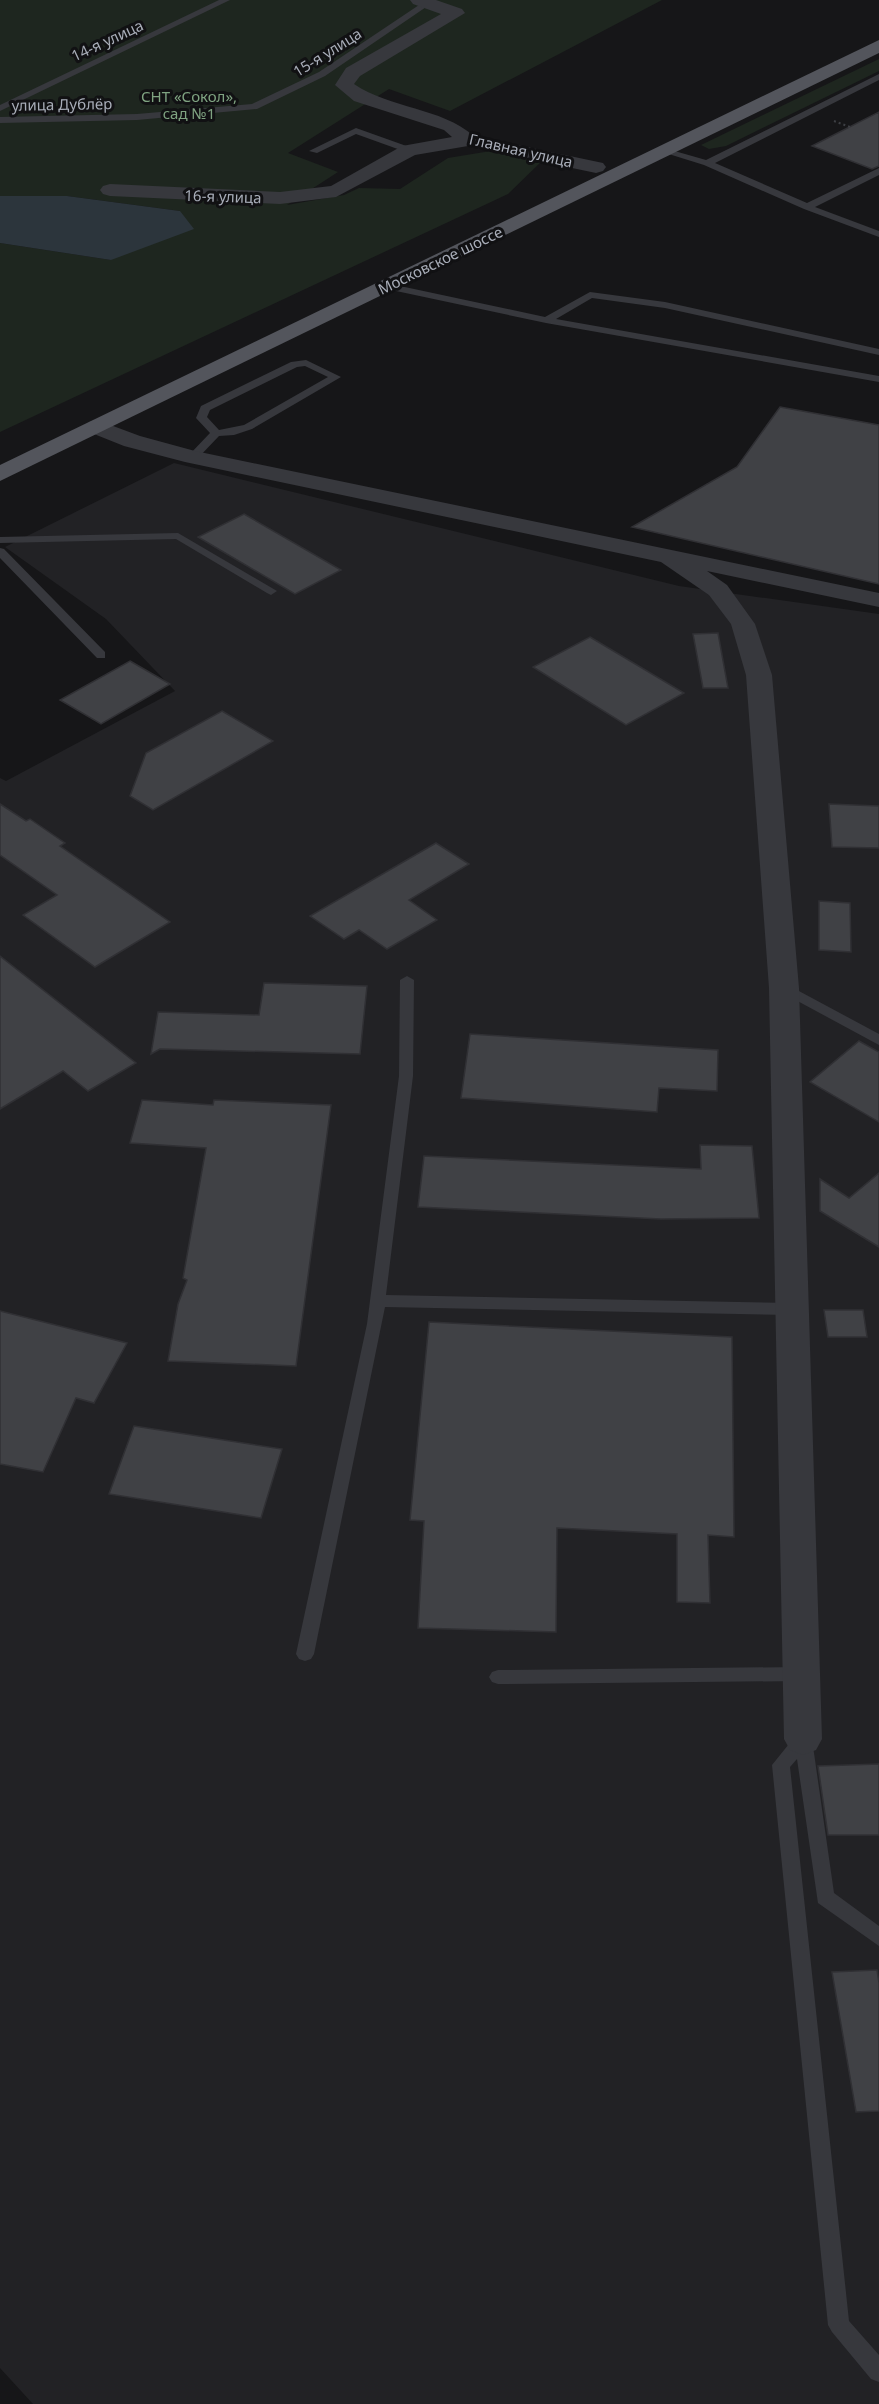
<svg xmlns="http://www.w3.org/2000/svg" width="879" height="2404" font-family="'Noto Sans',sans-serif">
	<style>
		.built { fill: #222225 }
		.green { fill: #1e261f }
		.water { fill: #2c353c }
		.building { fill: #404145; stroke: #303034; stroke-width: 1.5 }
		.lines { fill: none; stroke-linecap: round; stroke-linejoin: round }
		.path { stroke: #3d3f44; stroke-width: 2; stroke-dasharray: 2 3; stroke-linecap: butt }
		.service { fill: #37383d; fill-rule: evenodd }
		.minor { fill: #37383d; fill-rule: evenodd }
		.primary { fill: #53555c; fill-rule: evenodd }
		.labels { text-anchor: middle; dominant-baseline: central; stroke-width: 6; stroke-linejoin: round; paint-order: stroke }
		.far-street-label { font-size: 15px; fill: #a8adb8; stroke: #111113 }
		.far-park-label { font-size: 15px; fill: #7fa381; stroke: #111113 }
	</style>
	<rect width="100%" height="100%" fill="#161618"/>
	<!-- built -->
	<path class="built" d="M174 463 679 586 879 614V2404H33L0 2368V778L6 781 175 691 106 619 5 547Z"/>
	<!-- green -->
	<path class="green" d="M0 0H662L450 111 389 89 288 153 338 172 287 205 344 195 359 188 400 189 448 158 503 149 545 158 508 194 0 432V243L111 260 180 211 67 196H0Z
		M879 59V71L726 146 709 149 701 145Z"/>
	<!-- water -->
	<path class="water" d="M0 196H67L180 211 194 229 111 260 0 243Z"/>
	<!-- building -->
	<path class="building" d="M879 112V166L872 169 812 146Z
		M780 407 879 425V584L632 527 737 467Z
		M244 514 341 570 295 594 198 537Z
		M718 633 728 688H703L693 634Z
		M590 637 684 693 626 725 533 667Z
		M130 661 170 684 101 724 60 700Z
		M222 711 273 741 153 810 130 796 146 753Z
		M0 804 26 821 30 819 65 843 60 846 170 922 95 967 23 915 57 895 0 855Z
		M829 804 879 806V848L832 847Z
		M436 843 469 864 409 900 437 920 387 949 359 930 344 939 310 916Z
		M819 901 850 903 851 952 819 950Z
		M0 956 136 1063 88 1091 63 1071 0 1109Z
		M264 983 367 986 360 1054 160 1049 151 1054 158 1012 259 1015Z
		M470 1034 718 1050 717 1091 659 1088 657 1112 461 1098Z
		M859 1041 879 1052V1122L810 1082Z
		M142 1100 213 1105 214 1100 331 1105 296 1366 168 1361 178 1304 187 1280 183 1278 206 1148 130 1143Z
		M700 1145 752 1146 759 1218 661 1219 418 1207 424 1156 701 1169Z
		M879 1173V1247L820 1211V1179L849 1198Z
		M824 1310H863L867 1337H828Z
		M0 1311 127 1343 94 1403 76 1398 43 1472 0 1464Z
		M429 1322 732 1337 734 1537 708 1535 710 1603 677 1602V1534L557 1528 556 1632 418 1628 424 1521 410 1520Z
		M134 1426 282 1449 261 1518 109 1494Z
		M879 1764V1835H828L818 1766Z
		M877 1970 879 1983V2111L856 2112 832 1972Z"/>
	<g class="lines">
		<!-- path -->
		<path class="path" d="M834 121 850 127"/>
		<!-- service -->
		<path class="service" d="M219 0H230L0 111V105Z
			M425 1 432 3 325 76 257 109 137 120 0 123V117L137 114 252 104 319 72Z
			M879 74V80L715 163 807 203 879 168V175L815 207 879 231V237L804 209 704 165 659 151 664 148 706 160Z
			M356 128 412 148 414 150 406 152 356 134 317 153 309 151Z
			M386 283 545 317 590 292 665 302 879 349V355L665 308 592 298 556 319 879 376V382L546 323 382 288V284Z
			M306 360 341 377 252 429 234 435 219 436 197 459H189V455L210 433 196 418 201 406 291 362ZM305 366 328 377 244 425 219 430 207 417 210 410 297 367Z
			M178 533 277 591 271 595 267 593 176 539 0 543V537Z
			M0 548 4 549 105 652V658H97L0 558Z
			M407 976 414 980 413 1076 386 1295 792 1303 798 1305 800 1309 798 1313 792 1315 385 1307 314 1654 311 1659 305 1661 299 1659 296 1654 367 1324 399 1076 400 980Z
			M784 983 879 1034V1045L779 991 777 988Z
			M801 1667 807 1669 810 1674 807 1679 801 1681 498 1684 492 1682 489 1677 492 1672 498 1670Z
			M803 1731 809 1734 812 1739 834 1893 879 1926V1946L818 1903 797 1759 790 1767 849 2321 879 2355V2382L871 2379 832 2332 828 2325 772 1765 797 1734Z"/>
		<!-- minor -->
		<path class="minor" d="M410 0H436L462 9 465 13 360 76 354 84C391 109 440 107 474 136L603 163 606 167 603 171 596 173 468 146 415 155 336 197 280 204 110 196 103 194 100 190 103 186 110 184 280 192 331 186 402 146 452 137 444 130 354 101 335 85 346 68 441 14 413 4Z
			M97 420 140 436 195 451 879 593V607L707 571 727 585 755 624 772 675 799 988 822 1739 816 1750 803 1755 790 1750 784 1739 769 988 746 675 731 624 709 595 661 562 185 462 124 446 89 432 86 427 89 422Z"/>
		<!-- primary -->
		<path class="primary" d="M879 40V53L0 481V465Z"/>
	</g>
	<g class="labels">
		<!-- far-street labels -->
		<g class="far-street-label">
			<text transform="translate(107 40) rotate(-25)">14-я улица</text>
			<text transform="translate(327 52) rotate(-32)">15-я улица</text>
			<text transform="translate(62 104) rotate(-1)">улица Дублёр</text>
			<text transform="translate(521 150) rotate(13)">Главная улица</text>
			<text transform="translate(223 196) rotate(2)">16-я улица</text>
			<text transform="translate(440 260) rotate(-26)">Московское шоссе</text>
		</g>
		<!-- far-park labels -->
		<g class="far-park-label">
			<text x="189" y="96">СНТ «Сокол»,<tspan x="189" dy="17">сад №1</tspan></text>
		</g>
	</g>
</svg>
